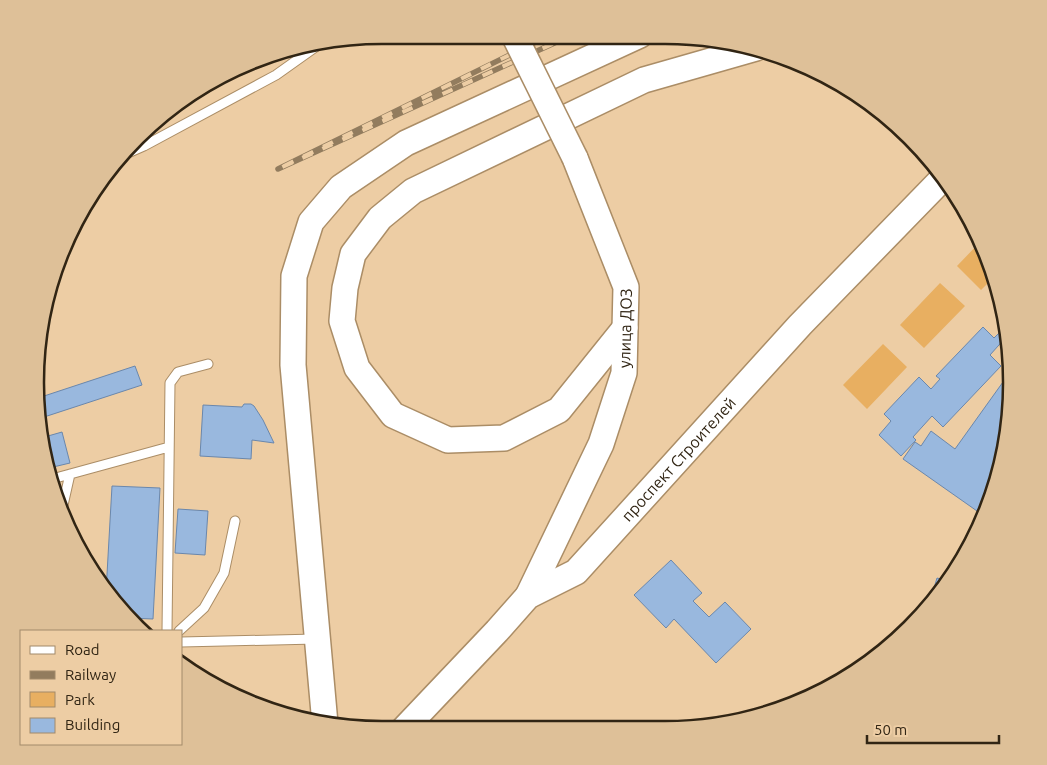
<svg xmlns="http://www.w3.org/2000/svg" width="1047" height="765" font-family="Ubuntu,sans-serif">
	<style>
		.green { fill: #e8af61 }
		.building { fill: #99b8de; stroke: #6a87ac }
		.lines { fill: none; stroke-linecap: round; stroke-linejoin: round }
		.service-casing { stroke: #ab8d66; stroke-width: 11 }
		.secondary-casing { stroke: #ab8d66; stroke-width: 28 }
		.service { stroke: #fff; stroke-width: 9 }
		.secondary { stroke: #fff; stroke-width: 25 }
		.rail-casing { stroke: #927c5e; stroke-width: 5.5 }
		.rail { stroke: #edcda4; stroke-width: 4; stroke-dasharray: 11; stroke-linecap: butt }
		.secondary-bridge-casing { stroke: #ab8d66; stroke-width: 28; stroke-linecap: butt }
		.secondary-bridge { stroke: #fff; stroke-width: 25 }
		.labels { text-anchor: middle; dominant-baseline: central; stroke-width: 5; stroke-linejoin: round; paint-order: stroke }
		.street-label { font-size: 16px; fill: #312514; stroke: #edcda4 }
		.rim { fill: none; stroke: #312514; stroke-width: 2.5 }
	</style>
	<rect width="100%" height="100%" fill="#edcda4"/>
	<!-- green -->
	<path class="green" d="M981 241 994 277 981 290 957 266Z
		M940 283 965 306 924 348 900 325Z
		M883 344 907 367 867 409 843 385Z"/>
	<!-- building -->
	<path class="building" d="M253 65 254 66 185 98 190 93Z
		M1006 326 1007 336 990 355 1001 366 943 427 932 416 913 437 916 440 901 456 879 435 891 421 884 414 919 377 931 389 940 379 936 376 983 327 994 338Z
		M135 366 142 385 38 419V398Z
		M1008 375 1011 377 1009 428 994 494 990 503 986 500 977 511 903 459 915 442 921 446 931 431 955 449Z
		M244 404H251L254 406 263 420 274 443 252 440 251 459 200 456 203 405 242 407Z
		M62 432 70 463 49 468 41 438Z
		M112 486 160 488 153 619 129 618 106 592Z
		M178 509 208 511 205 555 175 553Z
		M671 560 702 593 693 601 709 617 725 602 751 629 716 663 674 619 666 628 634 595Z
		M937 578 948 581 928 608Z"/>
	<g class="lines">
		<!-- service casing -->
		<g class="service-casing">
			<path id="service" d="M119 157 144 146 276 75 321 43
				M52 479 169 447
				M61 514 70 474
				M167 631 170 383 178 372 208 364
				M179 631 204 608 224 573 235 521
				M181 642 316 639"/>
		</g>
		<!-- secondary casing -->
		<g class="secondary-casing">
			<g id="secondary">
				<path d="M625 328 559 410 504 438 448 440 393 415 357 368 342 321 345 288 353 254 380 218 413 191 644 80 756 48"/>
				<path id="s1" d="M528 596 601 444 624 373 626 287 575 158"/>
				<path d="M325 724 293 365 294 276 311 222 341 187 406 143 640 35"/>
				<path id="s2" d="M404 729 497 631 528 596 576 572 800 325 944 177"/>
			</g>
		</g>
		<!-- service -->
		<use href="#service" class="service"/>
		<!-- secondary -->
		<use href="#secondary" class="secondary"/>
		<!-- rail casing -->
		<g class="rail-casing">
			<path id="rail" d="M550 35 278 169 572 35"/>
		</g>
		<!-- rail -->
		<use href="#rail" class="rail"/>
		<!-- secondary-bridge casing -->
		<g class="secondary-bridge-casing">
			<path id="secondary-bridge" d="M514 35 575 158"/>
		</g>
		<!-- secondary-bridge -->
		<use href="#secondary-bridge" class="secondary-bridge"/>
	</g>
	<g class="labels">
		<!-- street labels -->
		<g class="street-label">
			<text stroke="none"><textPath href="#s1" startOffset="288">улица ДОЗ</textPath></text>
			<text stroke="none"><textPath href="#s2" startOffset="388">проспект Строителей</textPath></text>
		</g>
	</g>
	<!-- crop -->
	<path d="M0 0H1047V765H0ZM382 44H665A338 338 0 0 1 1003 382V383A338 338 0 0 1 665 721H382A338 338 0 0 1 44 383V382A338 338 0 0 1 382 44Z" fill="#dec098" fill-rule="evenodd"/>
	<path class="rim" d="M382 44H665A338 338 0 0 1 1003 382V383A338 338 0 0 1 665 721H382A338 338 0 0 1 44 383V382A338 338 0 0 1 382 44Z"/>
	<!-- legend -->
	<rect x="20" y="630" width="162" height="115" fill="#edcda4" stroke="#a28a6a"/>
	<rect x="30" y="646" width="25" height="8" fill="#ffffff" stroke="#a28a6a"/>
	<text x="65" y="655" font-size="15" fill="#312514">Road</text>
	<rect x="30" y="671" width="25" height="8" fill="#927c5e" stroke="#a28a6a"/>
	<text x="65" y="680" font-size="15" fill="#312514">Railway</text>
	<rect x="30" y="692" width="25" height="15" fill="#e8af61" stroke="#a28a6a"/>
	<text x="65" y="705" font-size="15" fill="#312514">Park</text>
	<rect x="30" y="718" width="25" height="15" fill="#99b8de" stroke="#a28a6a"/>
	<text x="65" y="730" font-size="15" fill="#312514">Building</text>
	<!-- scale -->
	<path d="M867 735v8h132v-8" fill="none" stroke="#312514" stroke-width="2.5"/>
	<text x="874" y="735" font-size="15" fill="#312514" stroke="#edcda4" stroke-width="4" paint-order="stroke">50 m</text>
</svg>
